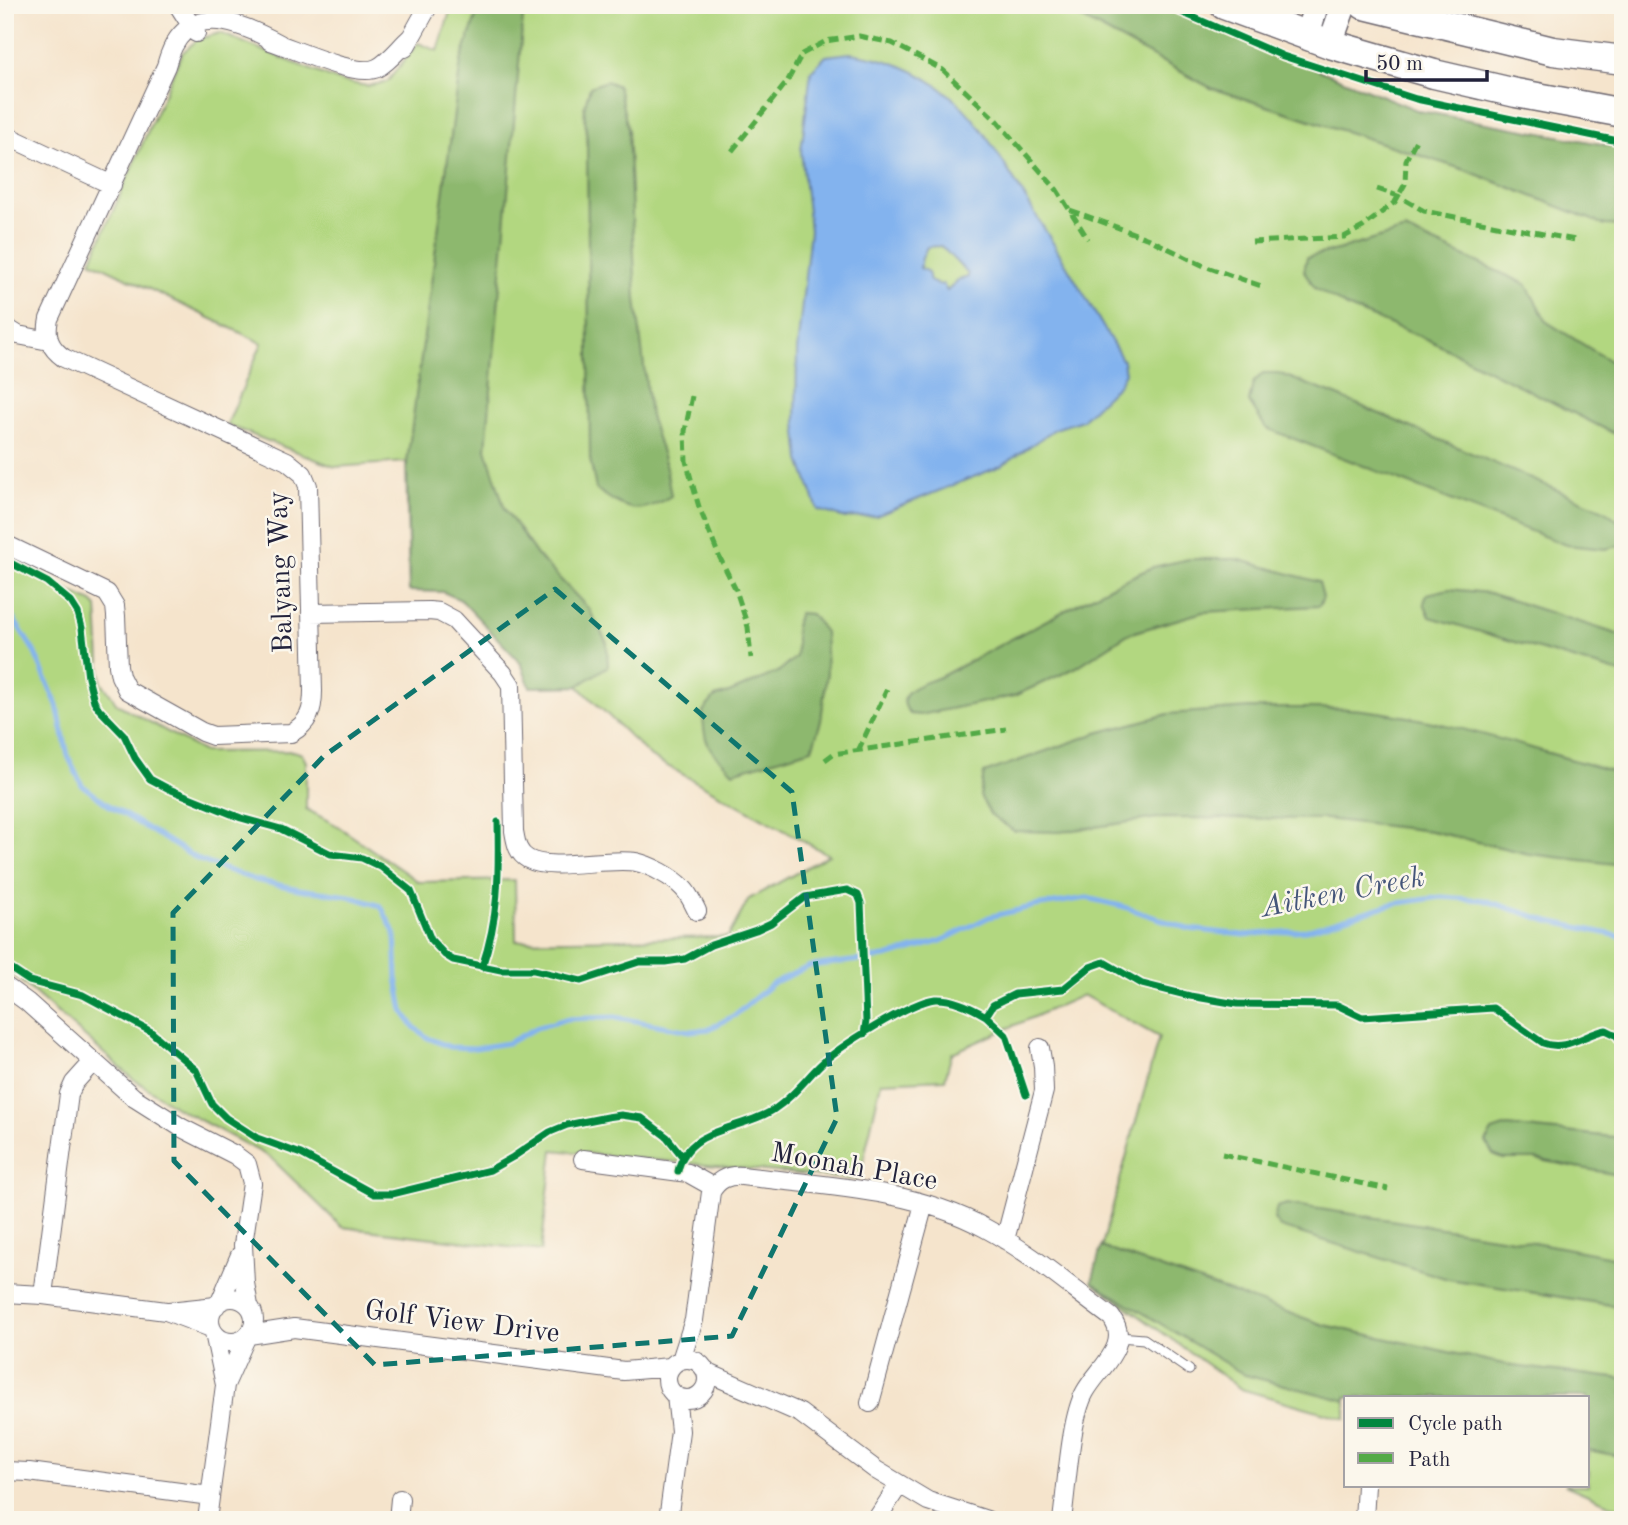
<svg xmlns="http://www.w3.org/2000/svg" width="1628" height="1525" font-family="'Old Standard TT',serif">
	<style>
		.green { fill: #b2d780; stroke: #6a7c5e; stroke-width: 2 }
		.forest { fill: #8db86e; stroke: #586d54; stroke-width: 2 }
		.water { fill: #83b3ee; stroke: #526a94; stroke-width: 2; fill-rule: evenodd }
		.lines { fill: none; stroke-linecap: round; stroke-linejoin: round }
		.stream { stroke: #83b3ee; stroke-width: 5 }
		.lane-casing { stroke: #6c666e; stroke-width: 11 }
		.street-casing { stroke: #6c666e; stroke-width: 20 }
		.secondary-casing { stroke: #6c666e; stroke-width: 27 }
		.primary-casing { stroke: #6c666e; stroke-width: 31 }
		.lane { stroke: #fff; stroke-width: 9 }
		.street { stroke: #fff; stroke-width: 18 }
		.secondary { stroke: #fff; stroke-width: 24 }
		.primary { stroke: #fff; stroke-width: 28 }
		.quiet { stroke: #53aa46; stroke-width: 5; stroke-dasharray: 10 5; stroke-linecap: butt }
		.cycleway-casing { stroke: #fbf7ec; stroke-width: 11 }
		.cycleway { stroke: #00873e; stroke-width: 7 }
		.marked { fill: none; stroke: #0f766e; stroke-width: 5; stroke-dasharray: 14 9; stroke-linejoin: round }
		.labels { text-anchor: middle; dominant-baseline: central; stroke-width: 5; stroke-linejoin: round; paint-order: stroke }
		.street-label { font-size: 28px; fill: #22223b; stroke: #fbf7ec }
		.water-label { font-size: 30px; font-style: italic; fill: #44557a; stroke: #fbf7ec }
	</style>
	<rect width="100%" height="100%" fill="#fbf7ec"/>
	<filter id="ink" filterUnits="userSpaceOnUse"><feTurbulence type="fractalNoise" baseFrequency=".0143" numOctaves="2"/><feDisplacementMap in="SourceGraphic" scale="14" xChannelSelector="R" yChannelSelector="G"/><feConvolveMatrix kernelMatrix="1 2 1 2 8 2 1 2 1" color-interpolation-filters="sRGB"/></filter>
	<filter id="wash" filterUnits="userSpaceOnUse"><feTurbulence type="fractalNoise" baseFrequency=".00686" numOctaves="4" result="noise"/><feDisplacementMap in="SourceGraphic" scale="28" xChannelSelector="R" yChannelSelector="G"/><feGaussianBlur stdDeviation="1.57" result="paint"/><feColorMatrix in="noise" values="0 0 0 0 0 0 0 0 0 0 0 0 0 0 0 0 0 1.4 0 .05"/><feComposite in="paint" operator="in"/></filter>
	<g filter="url(#wash)">
		<rect width="100%" height="100%" fill="#f5e4cc"/>
		<!-- green -->
		<path class="green" d="M452 5H1160L1419 111 1623 148V1510L1565 1485H1588V1397H1346V1419L1241 1389 1092 1282 1159 1037 1083 995 952 1053 945 1079 881 1082 859 1180 553 1150 541 1251 342 1227 270 1157 177 1108 132 1078 5 967V562L92 602 97 607 101 681 117 704 204 752 294 751 302 754 306 762V809L336 825 419 882 515 880 516 941 728 937 749 899 829 855 651 757 578 686 530 687C528 679 526 672 522 666 513 651 468 602 453 595 439 589 424 591 409 591L406 462 335 467 227 425 262 343 91 261 182 53 198 39 220 33 339 81 367 86 387 82 418 43 438 51Z"/>
		<!-- forest -->
		<path class="forest" d="M480 5H524L486 449 505 509 537 555 589 609 607 643 608 666 578 686 530 687 521 663 461 600 443 592 409 591 407 462 461 61Z
			M1049 5H1160L1419 111 1623 148V226L1605 225 1468 171 1211 88 1085 20Z
			M606 81 618 86 628 129 636 299 650 416 665 462 671 496C637 517 626 510 596 489L590 459 587 140 584 108 590 87Z
			M1405 230 1526 284 1547 322 1623 369V438L1429 340 1349 308 1315 288 1304 271 1307 257 1345 248Z
			M1263 373H1278L1338 396 1604 510 1623 524V545L1605 549 1566 545 1266 428 1249 402 1253 383Z
			M1189 559H1237L1319 582 1323 597 1319 606 1203 612 1128 634 1075 668 1014 696 920 715 910 714C891 690 923 684 940 677L1111 586 1153 567Z
			M1449 589 1489 593 1623 636V674L1430 617 1424 603 1427 594Z
			M799 613 811 614 825 632 827 672 821 721 812 749 733 772C709 749 703 746 703 711L715 697 729 693 778 672 796 657C798 640 792 628 799 613Z
			M1250 708C1287 709 1326 706 1362 710 1451 720 1536 751 1623 774V865L1529 854 1431 831 1325 819 1158 818 1060 832 1014 831 990 814 980 796 984 773 1097 733 1168 714Z
			M1507 1126 1623 1138V1176L1535 1159H1503L1493 1155 1486 1142 1492 1131Z
			M1287 1204 1539 1243 1623 1259V1307L1448 1279 1280 1227 1274 1219 1277 1207Z
			M1101 1247 1324 1325 1513 1366 1623 1379V1457L1588 1450V1397H1346V1401L1245 1375 1092 1282Z"/>
		<!-- water -->
		<path class="water" d="M850 53C888 58 918 70 947 93 980 119 999 157 1021 191 1056 247 1090 304 1123 361L1125 373 1119 384 1082 420 1055 429 1001 466 876 516 845 518 818 510 800 460 796 423 797 350 810 230 801 151 811 71 826 56ZM941 246 968 274V277L959 280 947 291 943 284 938 285 930 281 928 272 920 268 922 258 927 247Z"/>
		<g class="lines">
			<!-- stream -->
			<path class="stream" d="M5 614 13 618 34 651 57 705 68 756 82 785 107 804 199 860 255 880 299 889 349 896 381 906 395 934 397 978 403 1011 414 1027 428 1038 450 1047 475 1048 508 1043 536 1028 566 1019 615 1017 690 1031 709 1029 735 1015 773 983 810 966 886 957 941 941 989 917 1035 906 1087 898 1121 906 1189 929 1244 935 1306 930 1392 904 1441 897 1484 900 1549 921 1623 937"/>
		</g>
	</g>
	<g filter="url(#ink)">
		<g class="lines">
			<!-- lane casing -->
			<g class="lane-casing">
				<path id="lane" d="M1119 1337 1144 1339 1189 1370"/>
			</g>
			<!-- street casing -->
			<g class="street-casing">
				<path id="street" d="M178 5 196 33
					M270 41C293 48 356 78 377 68 389 62 400 47 410 38
					M405 48 429 5
					M5 135 112 185
					M5 327 18 335 49 341
					M5 544 107 593 115 606 116 616 118 666 120 676 127 690 202 732 213 736 291 733C309 723 313 710 313 691L308 486 303 474 287 461 64 358C50 348 45 337 49 319L166 66C183 0 234 19 280 44
					M311 613 429 611 439 612 454 620 503 673 511 685 514 831C516 842 517 853 528 859 551 872 607 857 636 862 650 865 673 877 683 888 689 894 693 903 697 911
					M5 986 27 1002 133 1097 182 1128 235 1155 247 1164 252 1183 243 1245 245 1283 249 1306
					M583 1159 688 1173 713 1187
					M1005 1240 1044 1091 1043 1066 1040 1048
					M5 1293 43 1295 166 1311 211 1328
					M43 1295 69 1094 74 1083 92 1063
					M210 1320a22 22 0 1 1 44 0a22 22 0 1 1-44 0Z
					M220 1302 240 1255
					M169 1311 216 1306
					M214 1333 225 1385
					M249 1335 294 1328 624 1371 670 1367
					M667 1379a20 20 0 1 1 40 0a20 20 0 1 1-40 0Z
					M681 1360 694 1320 711 1192C718 1179 728 1175 742 1176 823 1186 912 1188 985 1228 1030 1252 1070 1287 1111 1317 1133 1345 1098 1368 1085 1392 1070 1419 1067 1486 1062 1520
					M706 1372 800 1413 876 1470 928 1501 987 1520
					M870 1403 924 1204
					M5 1471 29 1472 210 1496
					M207 1520 225 1385 246 1338
					M398 1520 400 1499
					M668 1520 680 1431 676 1396
					M876 1520 899 1485
					M1364 1520 1366 1485"/>
			</g>
			<!-- secondary casing -->
			<g class="secondary-casing">
				<path id="secondary" d="M1307 36 1316 5
					M1330 44 1344 5"/>
			</g>
			<!-- primary casing -->
			<g class="primary-casing">
				<path id="primary" d="M1224 5 1330 44 1434 74 1516 93 1623 113
					M1364 5 1553 51 1623 60"/>
			</g>
			<!-- lane -->
			<use href="#lane" class="lane"/>
			<!-- street -->
			<use href="#street" class="street"/>
			<!-- secondary -->
			<use href="#secondary" class="secondary"/>
			<!-- primary -->
			<use href="#primary" class="primary"/>
			<!-- quiet -->
			<path class="quiet" d="M732 151 787 82 802 54 826 41 859 36 892 43 943 70 996 120 1057 190 1088 239
				M1377 189 1398 196 1424 211 1575 240
				M1070 210 1149 239 1204 266 1261 286
				M1252 242 1344 237 1363 227 1395 202 1405 184 1406 160 1416 140
				M692 396 685 431 686 461 699 507 719 556 736 590 748 627 751 658
				M858 751 887 689
				M825 760 833 754 1006 729
				M1222 1154 1388 1189"/>
			<!-- cycleway casing -->
			<g class="cycleway-casing">
				<path id="cycleway" d="M1165 5 1283 56 1416 99 1623 142
					M5 560 47 582 71 602 78 613 82 628 88 678 94 701 99 709 124 735 135 758 150 779 169 789 241 818 281 829 331 854 362 858 381 867 411 891 431 940 445 955 453 960 501 970H534L581 981 639 962H665L685 959 711 945 756 930 771 923 805 897 847 890 858 895 861 903 866 1021 864 1034
					M5 965 29 981 83 995 150 1031 196 1070 212 1104 226 1118 257 1138 301 1154 374 1194H392L490 1170 513 1157 550 1132 567 1125 607 1117 621 1115 642 1118 667 1137 682 1156
					M482 967C499 917 499 875 498 822
					M986 1016 1006 1035 1026 1095
					M678 1171C687 1127 742 1130 773 1110 792 1098 804 1081 819 1066 838 1047 910 1002 935 999 952 998 971 1007 986 1016L993 1005 1015 994 1063 989 1090 967 1104 962 1142 984 1190 996 1237 1004 1337 1005 1362 1017 1493 1008 1543 1043C1566 1052 1584 1034 1606 1030L1616 1035 1623 1044"/>
			</g>
			<!-- cycleway -->
			<use href="#cycleway" class="cycleway"/>
		</g>
	</g>
	<!-- marked area -->
	<path class="marked" d="M555 589 792 792 837 1118 732 1336 375 1365 174 1161 173 913 324 756Z"/>
	<g class="labels">
		<!-- street labels -->
		<g class="street-label">
			<text transform="translate(282 572) rotate(-92)">Balyang Way</text>
			<text transform="translate(854 1168) rotate(10)">Moonah Place</text>
			<text transform="translate(462 1323) rotate(7)">Golf View Drive</text>
		</g>
		<!-- water labels -->
		<g class="water-label">
			<text transform="translate(1343 893) rotate(-11)">Aitken Creek</text>
		</g>
	</g>
	<!-- margin -->
	<rect width="1628" height="1525" fill="none" stroke="#fbf7ec" stroke-width="28"/>
	<!-- legend -->
	<rect x="1344" y="1396" width="245" height="91" fill="#fbf7ec" stroke="#a4a2a5" stroke-width="2"/>
	<rect x="1358" y="1418" width="35" height="10" fill="#00873e" stroke="#a4a2a5" stroke-width="2"/>
	<text x="1408" y="1430" font-size="21" fill="#22223b">Cycle path</text>
	<rect x="1358" y="1453" width="35" height="10" fill="#53aa46" stroke="#a4a2a5" stroke-width="2"/>
	<text x="1408" y="1466" font-size="21" fill="#22223b">Path</text>
	<!-- scale -->
	<path d="M1366 70v10h121v-10" fill="none" stroke="#22223b" stroke-width="3.5"/>
	<text x="1376" y="70" font-size="21" fill="#22223b" stroke="#fbf7ec" stroke-width="5" paint-order="stroke">50 m</text>
</svg>
